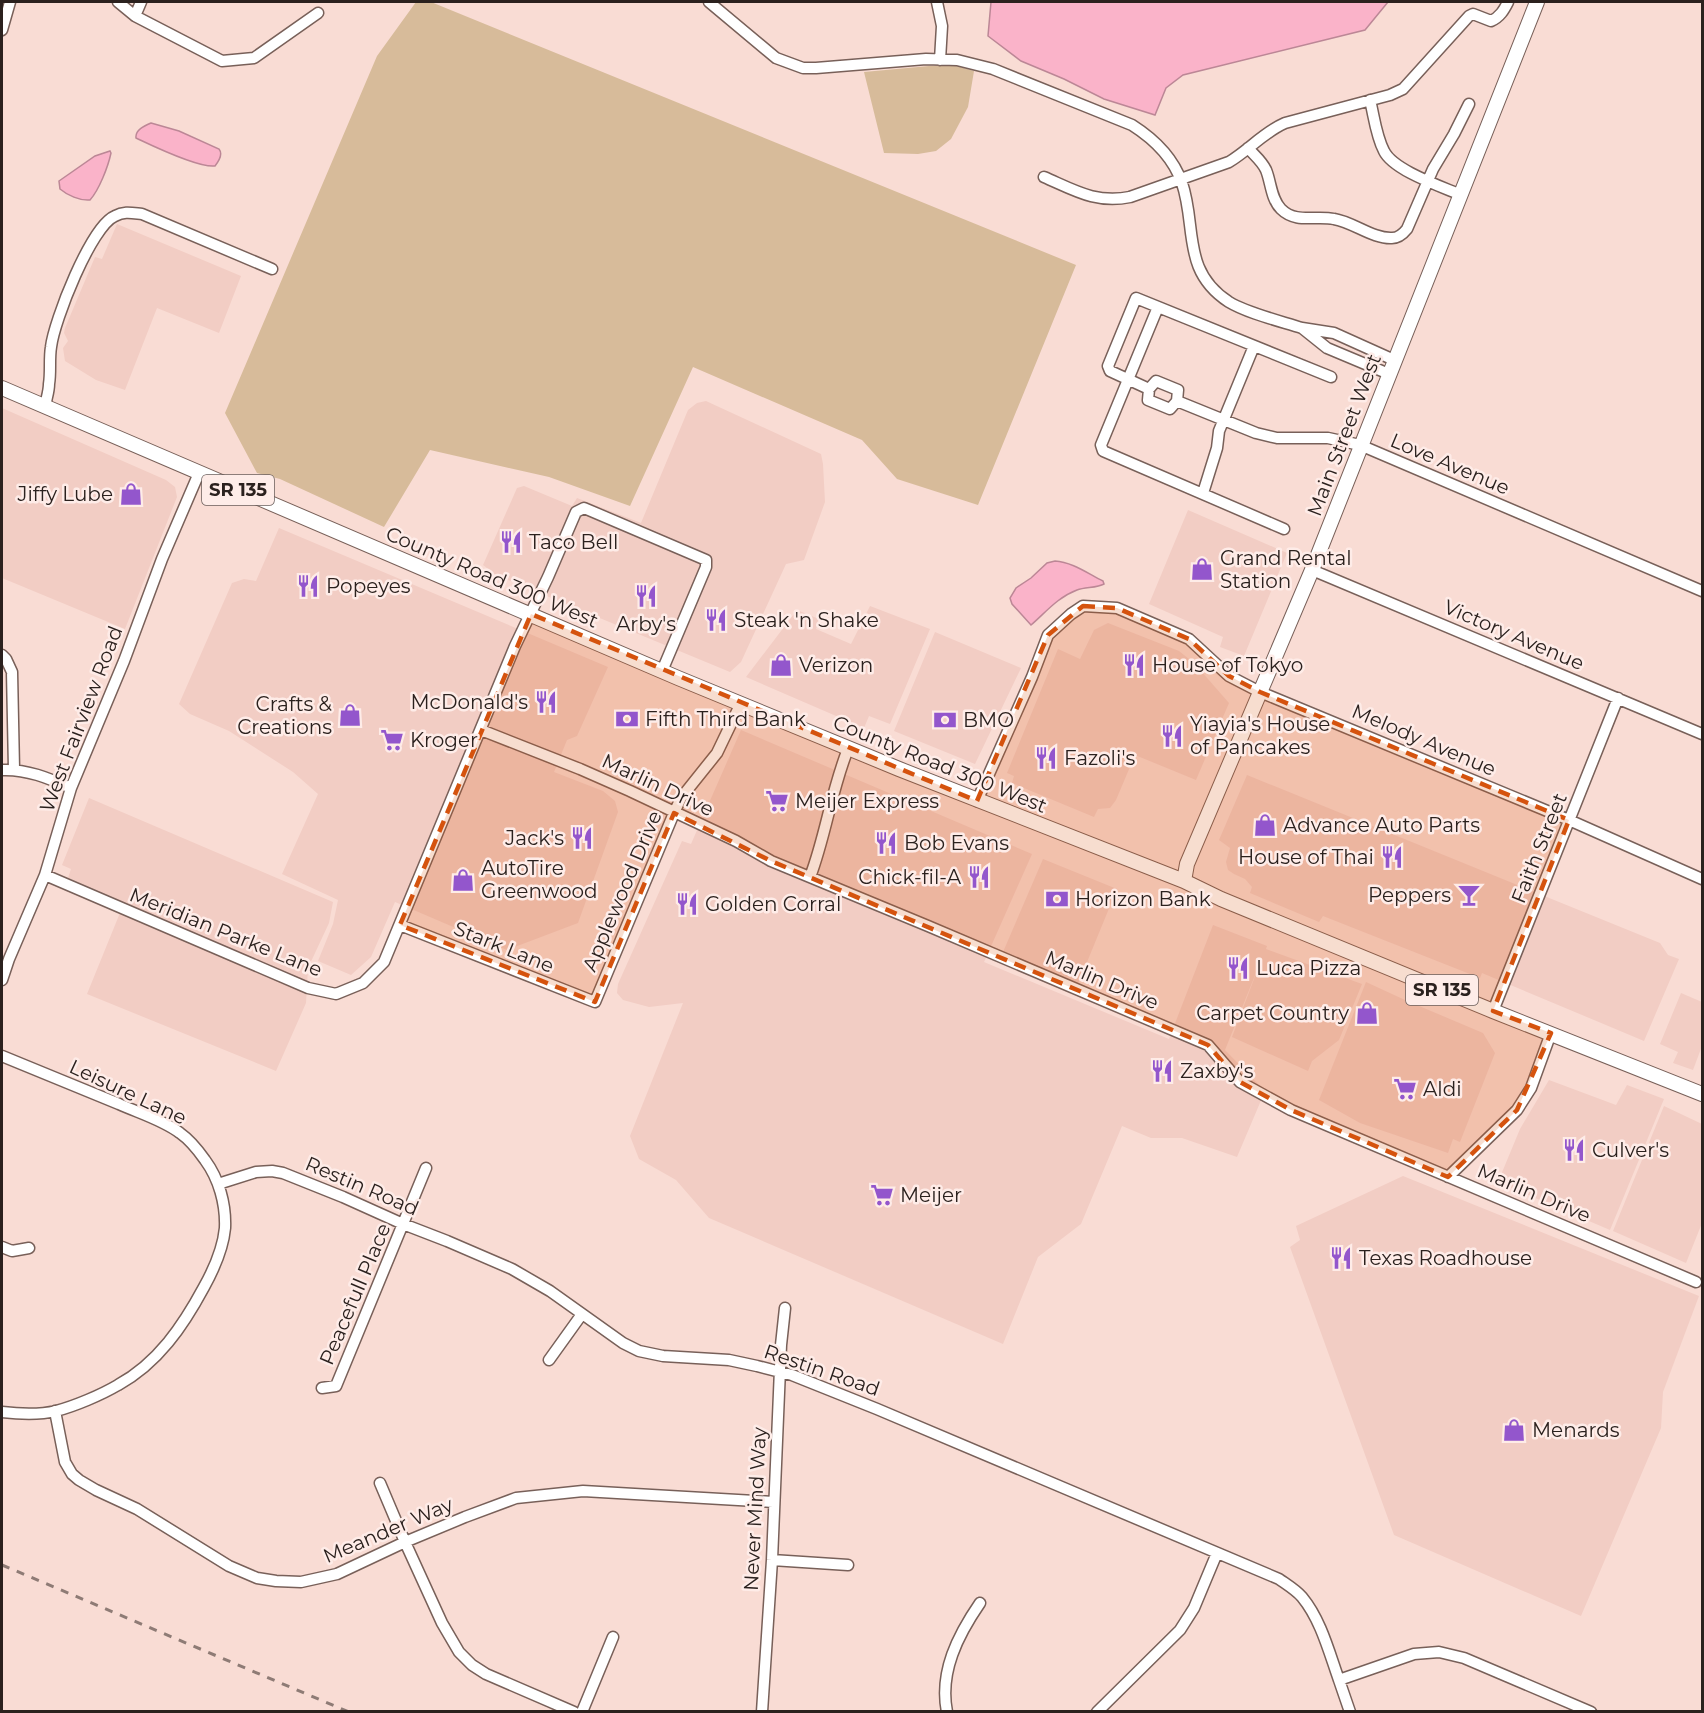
<svg xmlns="http://www.w3.org/2000/svg" width="1704" height="1713" font-family="Montserrat,sans-serif">
	<style>
		.built { fill: #f2cdc4 }
		.green { fill: #d7bb9a }
		.water { fill: #fab3c9; stroke: #bc8796; stroke-width: 1.5 }
		.lines { fill: none; stroke-linecap: round; stroke-linejoin: round }
		.minor-casing { stroke: #786059; stroke-width: 13 }
		.major-casing { stroke: #786059; stroke-width: 16 }
		.minor { stroke: #fff; stroke-width: 10 }
		.major { stroke: #fff; stroke-width: 14 }
		.rail { stroke: #8e7b75; stroke-width: 3; stroke-dasharray: 8 8; stroke-linecap: butt }
		.marked { fill: #d5530e; fill-opacity: 0.2; stroke: #d5530e; stroke-width: 4.5; stroke-dasharray: 12 8; stroke-linejoin: round }
		.labels { text-anchor: middle; dominant-baseline: central; stroke-width: 5; stroke-linejoin: round; paint-order: stroke }
		.shield { fill: #feece8; stroke: #6a5e5b; stroke-width: 1.5 }
		.shield-label { font-size: 18px; font-weight: bold; fill: #2b211e }
		.street-label { font-size: 20px; fill: #2b211e; stroke: #feece8 }
		.poi-label { font-size: 20px; fill: #2b211e; stroke: #feece8; text-anchor: start }
	</style>
	<rect width="100%" height="100%" fill="#f9dcd4"/>
	<!-- built -->
	<path class="built" d="M117 224 241 276 219 333 157 308 125 390 96 380 65 361 63 348 68 341 64 333 65 328 95 257 102 259Z
		M706 401 821 454 823 464 825 502 804 560 786 564 741 662 730 672 496 575 483 565 517 488 524 486 572 506 577 498 641 523 688 410 697 403Z
		M2 408 166 480 175 487 177 497 125 629 2 578Z
		M1188 510 1287 553 1244 656 1220 647 1223 637 1149 604Z
		M279 528 608 667 577 736 567 740 554 772 603 791 615 801 618 812 578 923 507 950 395 902 371 957 351 975 318 961 333 924 338 900 282 874 318 794 293 772 229 731 190 714 179 704 232 583 244 579 256 581Z
		M870 606 930 629 890 724 869 716 864 728 746 677 797 610 819 619 816 629 851 644Z
		M1108 623 1179 651 1194 663 1229 703 1196 780 1135 755 1116 800 1110 808 1098 809 1094 817 1012 783 1014 776 1007 773 1058 649 1080 659 1094 630Z
		M935 632 1021 668 975 764 894 731Z
		M741 730 1032 854 984 962 1169 1039 1213 925 1267 946 1266 949 1362 984 1339 1040 1312 1061 1308 1071 1232 1037 1262 958 1225 1050 1265 1091 1237 1157 1182 1138H1151L1122 1126 1081 1224 1038 1257 1003 1344 709 1218 676 1180 639 1159 630 1136 683 1003 649 1007 623 1000 617 993 618 984 682 841 691 844Z
		M1247 775 1660 943 1668 955 1679 959 1644 1041 1482 973 1480 978 1323 916 1319 922 1250 893 1252 887 1245 879 1234 874 1228 870 1226 862 1230 848 1219 840Z
		M89 798 333 902 329 923 308 968 306 1003 276 1071 87 994 124 903 68 878 71 869 62 865Z
		M1043 859 1117 889 1078 984 1003 952Z
		M1366 982 1405 1000 1483 1033 1495 1053 1460 1142 1453 1139 1448 1153 1360 1123 1319 1100Z
		M1681 993 1702 1002V1046L1693 1070 1673 1063 1678 1052 1660 1044Z
		M1549 1080 1616 1105 1627 1085 1664 1099 1610 1230 1498 1182 1520 1129Z
		M1664 1106 1702 1124V1223L1686 1263 1613 1231Z
		M1403 1176 1699 1296 1663 1392 1661 1428 1581 1616 1394 1535 1290 1247 1300 1240 1296 1226Z"/>
	<!-- green -->
	<path class="green" d="M416 2H431L1076 265 978 505 897 479 862 440 693 367 630 506 549 477 430 450 384 527 280 479 257 473 225 413 377 56Z
		M953 65 974 71 968 107 951 139 936 151 918 154 884 153 864 72 929 66Z"/>
	<!-- water -->
	<path class="water" d="M991 2H1388L1365 30 1183 75 1166 88 1155 115 1104 99 1064 79 1021 61 988 36Z
		M151 123 179 131 219 149C223 154 219 161 215 166 198 168 153 146 136 138 135 130 144 126 151 123Z
		M110 151 111 153C108 167 99 190 90 200 80 201 67 195 60 189L59 181 95 156Z
		M1055 561C1072 562 1087 573 1103 581L1104 584C1097 588 1086 587 1077 590 1058 597 1046 612 1031 625L1012 604 1010 598 1016 588 1031 578 1047 563Z"/>
	<g class="lines">
		<!-- minor casing -->
		<g class="minor-casing">
			<path id="minor" d="M118 2 135 16 222 61 254 58 318 13
				M709 2 776 58 803 68H816L926 59 957 60 993 69 1132 125C1154 139 1173 157 1182 183 1197 227 1181 271 1229 302 1247 313 1280 321 1302 328
				M937 2 942 26 940 60
				M135 16 141 2
				M2 30 10 2
				M1370 100C1374 116 1376 136 1384 151 1393 170 1440 186 1461 195
				M1248 148C1254 155 1262 161 1266 170 1271 182 1271 199 1281 209 1296 224 1316 215 1334 219 1353 222 1373 239 1392 238 1399 238 1403 234 1407 229L1433 169 1454 134 1469 104
				M1044 177C1074 190 1096 204 1130 197L1229 162C1249 150 1264 132 1285 123L1390 95 1403 89 1469 16 1473 14 1491 21C1500 17 1504 10 1508 2
				M1158 307 1101 445 1103 451 1284 529
				M1389 374 1327 348 1302 328 1334 333 1394 360
				M1156 381 1178 390 1177 401 1170 409 1148 400 1149 389Z
				M1149 389 1110 371 1108 366 1136 298 1331 377
				M1177 401 1256 433 1277 438H1328L1360 445 1702 591
				M45 407C46 399 49 392 49 384 51 372 49 359 51 347 54 321 91 226 115 216 124 211 132 213 142 214L272 269
				M1203 493 1217 448 1219 431 1254 346
				M1312 570 1702 734
				M2 655 6 659 12 672 14 769
				M481 730 580 769 630 791 736 841 771 861 928 926 1208 1045 1240 1082 1291 1110 1696 1282
				M2 770C27 769 48 778 71 788
				M977 801 1032 677 1048 635 1071 614 1083 606 1117 608 1189 639 1229 676 1260 692 1569 820 1702 879
				M45 875 308 988 336 994 363 983 384 962 515 646 548 577 576 512 584 508 706 560V567L662 671
				M810 877C826 835 831 791 848 749
				M400 925 595 1002 674 813 681 798 717 753 741 703
				M2 980 9 959 45 875 71 788 124 661 162 559 199 473
				M1493 1011 1618 698
				M2 1056C41 1072 80 1088 119 1104 139 1113 163 1120 180 1133 190 1140 198 1150 205 1160 219 1179 226 1204 225 1228 223 1249 214 1269 204 1287 183 1326 158 1363 118 1385 101 1395 75 1406 56 1411 39 1415 19 1414 2 1412
				M1448 1177 1517 1110 1531 1088 1551 1033
				M218 1184 256 1172 272 1171 283 1173 343 1197 403 1224 447 1241 512 1269 550 1291 623 1343 639 1351 663 1356 729 1360 757 1366 792 1375 877 1409 1279 1579C1286 1584 1296 1590 1302 1597 1321 1620 1329 1652 1339 1680L1414 1654 1439 1652 1464 1658 1591 1712
				M2 1247 12 1251 29 1248
				M549 1360 582 1314
				M322 1388 336 1386 426 1168
				M55 1411 65 1462 72 1474 79 1480 96 1490 137 1509 229 1566 257 1578 276 1581 301 1582 337 1574 405 1542 465 1517 516 1498 583 1491 773 1502
				M380 1483 405 1542 442 1623 459 1652 472 1665 486 1674 574 1712
				M772 1560 848 1565
				M1339 1680 1350 1712
				M582 1712 613 1637
				M762 1712 772 1560 781 1345 785 1308
				M947 1712C939 1672 958 1635 980 1603
				M1097 1712 1180 1630 1194 1608 1217 1553"/>
		</g>
		<!-- major casing -->
		<g class="major-casing">
			<path id="major" d="M2 388 678 678 899 769 1184 881 1221 899 1493 1011 1702 1094
				M1184 881 1187 864 1312 570 1537 2"/>
		</g>
		<!-- minor -->
		<use href="#minor" class="minor"/>
		<!-- major -->
		<use href="#major" class="major"/>
		<!-- rail -->
		<path class="rail" d="M2 1565 349 1712"/>
	</g>
	<!-- marked area -->
	<path class="marked" d="M1083 606 1117 608 1189 639 1229 676 1260 692 1569 820 1493 1011 1551 1033 1517 1110 1448 1177 1291 1110 1240 1082 1208 1045 771 861 674 813 595 1002 400 925 531 614 977 801 1048 635Z"/>
	<!-- icons -->
	<defs>
		<g id="shop-bare" transform="scale(1.8)"><path d="M-5-2.5h2.3a2.7 3.5 0 0 1 5.4 0H5L5.5 6h-11ZM-1.5-2.5h3a1.5 2.3 0 0 0-3 0Z" fill="#9356cc" stroke="#feece8" stroke-width="2.5" paint-order="stroke"/></g>
		<g id="restaurant-bare" transform="scale(1.8)"><path d="M-5-6h1v4h1v-4h1v4h1v-4h1v5L-1.5 .5V6h-2V.5L-5-1ZM5-6V6H3V1.5H1.5Q1.5-4 5-6Z" fill="#9356cc" stroke="#feece8" stroke-width="2.5" paint-order="stroke"/></g>
		<g id="bank-bare" transform="scale(1.8)"><path d="M-6-4H6V4H-6ZM0-2.3a2.3 2.3 0 1 0 0 4.6a2.3 2.3 0 1 0 0-4.6Z" fill="#9356cc" stroke="#feece8" stroke-width="2.5" paint-order="stroke"/></g>
		<g id="supermarket-bare" transform="scale(1.8)"><path d="M-6-5.5h2.5l.6 2H6L4.5 2H-2.5L-4.4-4H-6ZM-1.5 3.2a1.3 1.3 0 1 0 .1 0ZM3 3.2a1.3 1.3 0 1 0 .1 0Z" fill="#9356cc" stroke="#feece8" stroke-width="2.5" paint-order="stroke"/></g>
		<g id="bar-bare" transform="scale(1.8)"><path d="M-6-5H6L.8 .8V4.5H3.5V6h-7V4.5H-.8V.8Z" fill="#9356cc" stroke="#feece8" stroke-width="2.5" paint-order="stroke"/></g>
	</defs>
	<g fill-rule="evenodd">
		<use href="#shop-bare" x="131" y="494"/>
		<use href="#restaurant-bare" x="511" y="542"/>
		<use href="#shop-bare" x="1202" y="569"/>
		<use href="#restaurant-bare" x="308" y="586"/>
		<use href="#restaurant-bare" x="646" y="596"/>
		<use href="#restaurant-bare" x="716" y="620"/>
		<use href="#shop-bare" x="781" y="665"/>
		<use href="#restaurant-bare" x="1134" y="665"/>
		<use href="#restaurant-bare" x="546" y="702"/>
		<use href="#shop-bare" x="350" y="715"/>
		<use href="#bank-bare" x="627" y="719"/>
		<use href="#bank-bare" x="945" y="720"/>
		<use href="#restaurant-bare" x="1172" y="736"/>
		<use href="#supermarket-bare" x="392" y="740"/>
		<use href="#restaurant-bare" x="1046" y="758"/>
		<use href="#supermarket-bare" x="777" y="801"/>
		<use href="#shop-bare" x="1265" y="825"/>
		<use href="#restaurant-bare" x="582" y="838"/>
		<use href="#restaurant-bare" x="886" y="843"/>
		<use href="#restaurant-bare" x="1392" y="857"/>
		<use href="#restaurant-bare" x="979" y="877"/>
		<use href="#shop-bare" x="463" y="880"/>
		<use href="#bar-bare" x="1469" y="895"/>
		<use href="#bank-bare" x="1057" y="899"/>
		<use href="#restaurant-bare" x="687" y="904"/>
		<use href="#restaurant-bare" x="1238" y="968"/>
		<use href="#shop-bare" x="1367" y="1013"/>
		<use href="#restaurant-bare" x="1162" y="1071"/>
		<use href="#supermarket-bare" x="1405" y="1089"/>
		<use href="#restaurant-bare" x="1574" y="1150"/>
		<use href="#supermarket-bare" x="882" y="1195"/>
		<use href="#restaurant-bare" x="1341" y="1258"/>
		<use href="#shop-bare" x="1514" y="1430"/>
	</g>
	<g class="labels">
		<!-- shield labels -->
		<g class="shield">
			<rect x="202" y="475" width="72" height="30" rx="4.5"/>
			<rect x="1406" y="975" width="72" height="30" rx="4.5"/>
		</g>
		<g class="shield-label">
			<text x="238" y="490">SR 135</text>
			<text x="1442" y="990">SR 135</text>
		</g>
		<!-- street labels -->
		<g class="street-label">
			<text transform="translate(1344 435) rotate(-69)">Main Street West</text>
			<text transform="translate(1450 464) rotate(23)">Love Avenue</text>
			<text transform="translate(492 577) rotate(23)">County Road 300 West</text>
			<text transform="translate(1514 635) rotate(23)">Victory Avenue</text>
			<text transform="translate(81 719) rotate(-69)">West Fairview Road</text>
			<text transform="translate(1424 740) rotate(23)">Melody Avenue</text>
			<text transform="translate(940 764) rotate(22)">County Road 300 West</text>
			<text transform="translate(658 785) rotate(25)">Marlin Drive</text>
			<text transform="translate(1539 848) rotate(-68)">Faith Street</text>
			<text transform="translate(622 891) rotate(-67)">Applewood Drive</text>
			<text transform="translate(226 932) rotate(22)">Meridian Parke Lane</text>
			<text transform="translate(504 947) rotate(22)">Stark Lane</text>
			<text transform="translate(1102 980) rotate(23)">Marlin Drive</text>
			<text transform="translate(128 1092) rotate(25)">Leisure Lane</text>
			<text transform="translate(362 1186) rotate(23)">Restin Road</text>
			<text transform="translate(1534 1193) rotate(23)">Marlin Drive</text>
			<text transform="translate(355 1294) rotate(-67)">Peacefull Place</text>
			<text transform="translate(822 1370) rotate(19)">Restin Road</text>
			<text transform="translate(755 1509) rotate(-87)">Never Mind Way</text>
			<text transform="translate(388 1530) rotate(-23)">Meander Way</text>
		</g>
		<!-- poi labels -->
		<g class="poi-label">
			<text x="113" y="494" text-anchor="end">Jiffy Lube</text>
			<text x="529" y="542">Taco Bell</text>
			<text x="1220" y="558">Grand Rental<tspan x="1220" dy="23">Station</tspan></text>
			<text x="326" y="586">Popeyes</text>
			<text x="734" y="620">Steak 'n Shake</text>
			<text x="646" y="624" text-anchor="middle">Arby's</text>
			<text x="799" y="665">Verizon</text>
			<text x="1152" y="665">House of Tokyo</text>
			<text x="528" y="702" text-anchor="end">McDonald's</text>
			<text x="332" y="704" text-anchor="end">Crafts &amp;<tspan x="332" dy="23">Creations</tspan></text>
			<text x="645" y="719">Fifth Third Bank</text>
			<text x="963" y="720">BMO</text>
			<text x="1190" y="724">Yiayia's House<tspan x="1190" dy="23">of Pancakes</tspan></text>
			<text x="410" y="740">Kroger</text>
			<text x="1064" y="758">Fazoli's</text>
			<text x="795" y="801">Meijer Express</text>
			<text x="1283" y="825">Advance Auto Parts</text>
			<text x="564" y="838" text-anchor="end">Jack's</text>
			<text x="904" y="843">Bob Evans</text>
			<text x="1374" y="857" text-anchor="end">House of Thai</text>
			<text x="481" y="868">AutoTire<tspan x="481" dy="23">Greenwood</tspan></text>
			<text x="961" y="877" text-anchor="end">Chick-fil-A</text>
			<text x="1451" y="895" text-anchor="end">Peppers</text>
			<text x="1075" y="899">Horizon Bank</text>
			<text x="705" y="904">Golden Corral</text>
			<text x="1256" y="968">Luca Pizza</text>
			<text x="1349" y="1013" text-anchor="end">Carpet Country</text>
			<text x="1180" y="1071">Zaxby's</text>
			<text x="1423" y="1089">Aldi</text>
			<text x="1592" y="1150">Culver's</text>
			<text x="900" y="1195">Meijer</text>
			<text x="1359" y="1258">Texas Roadhouse</text>
			<text x="1532" y="1430">Menards</text>
		</g>
	</g>
	<!-- border -->
	<rect width="1704" height="1713" fill="none" stroke="#2b211e" stroke-width="6"/>
</svg>
